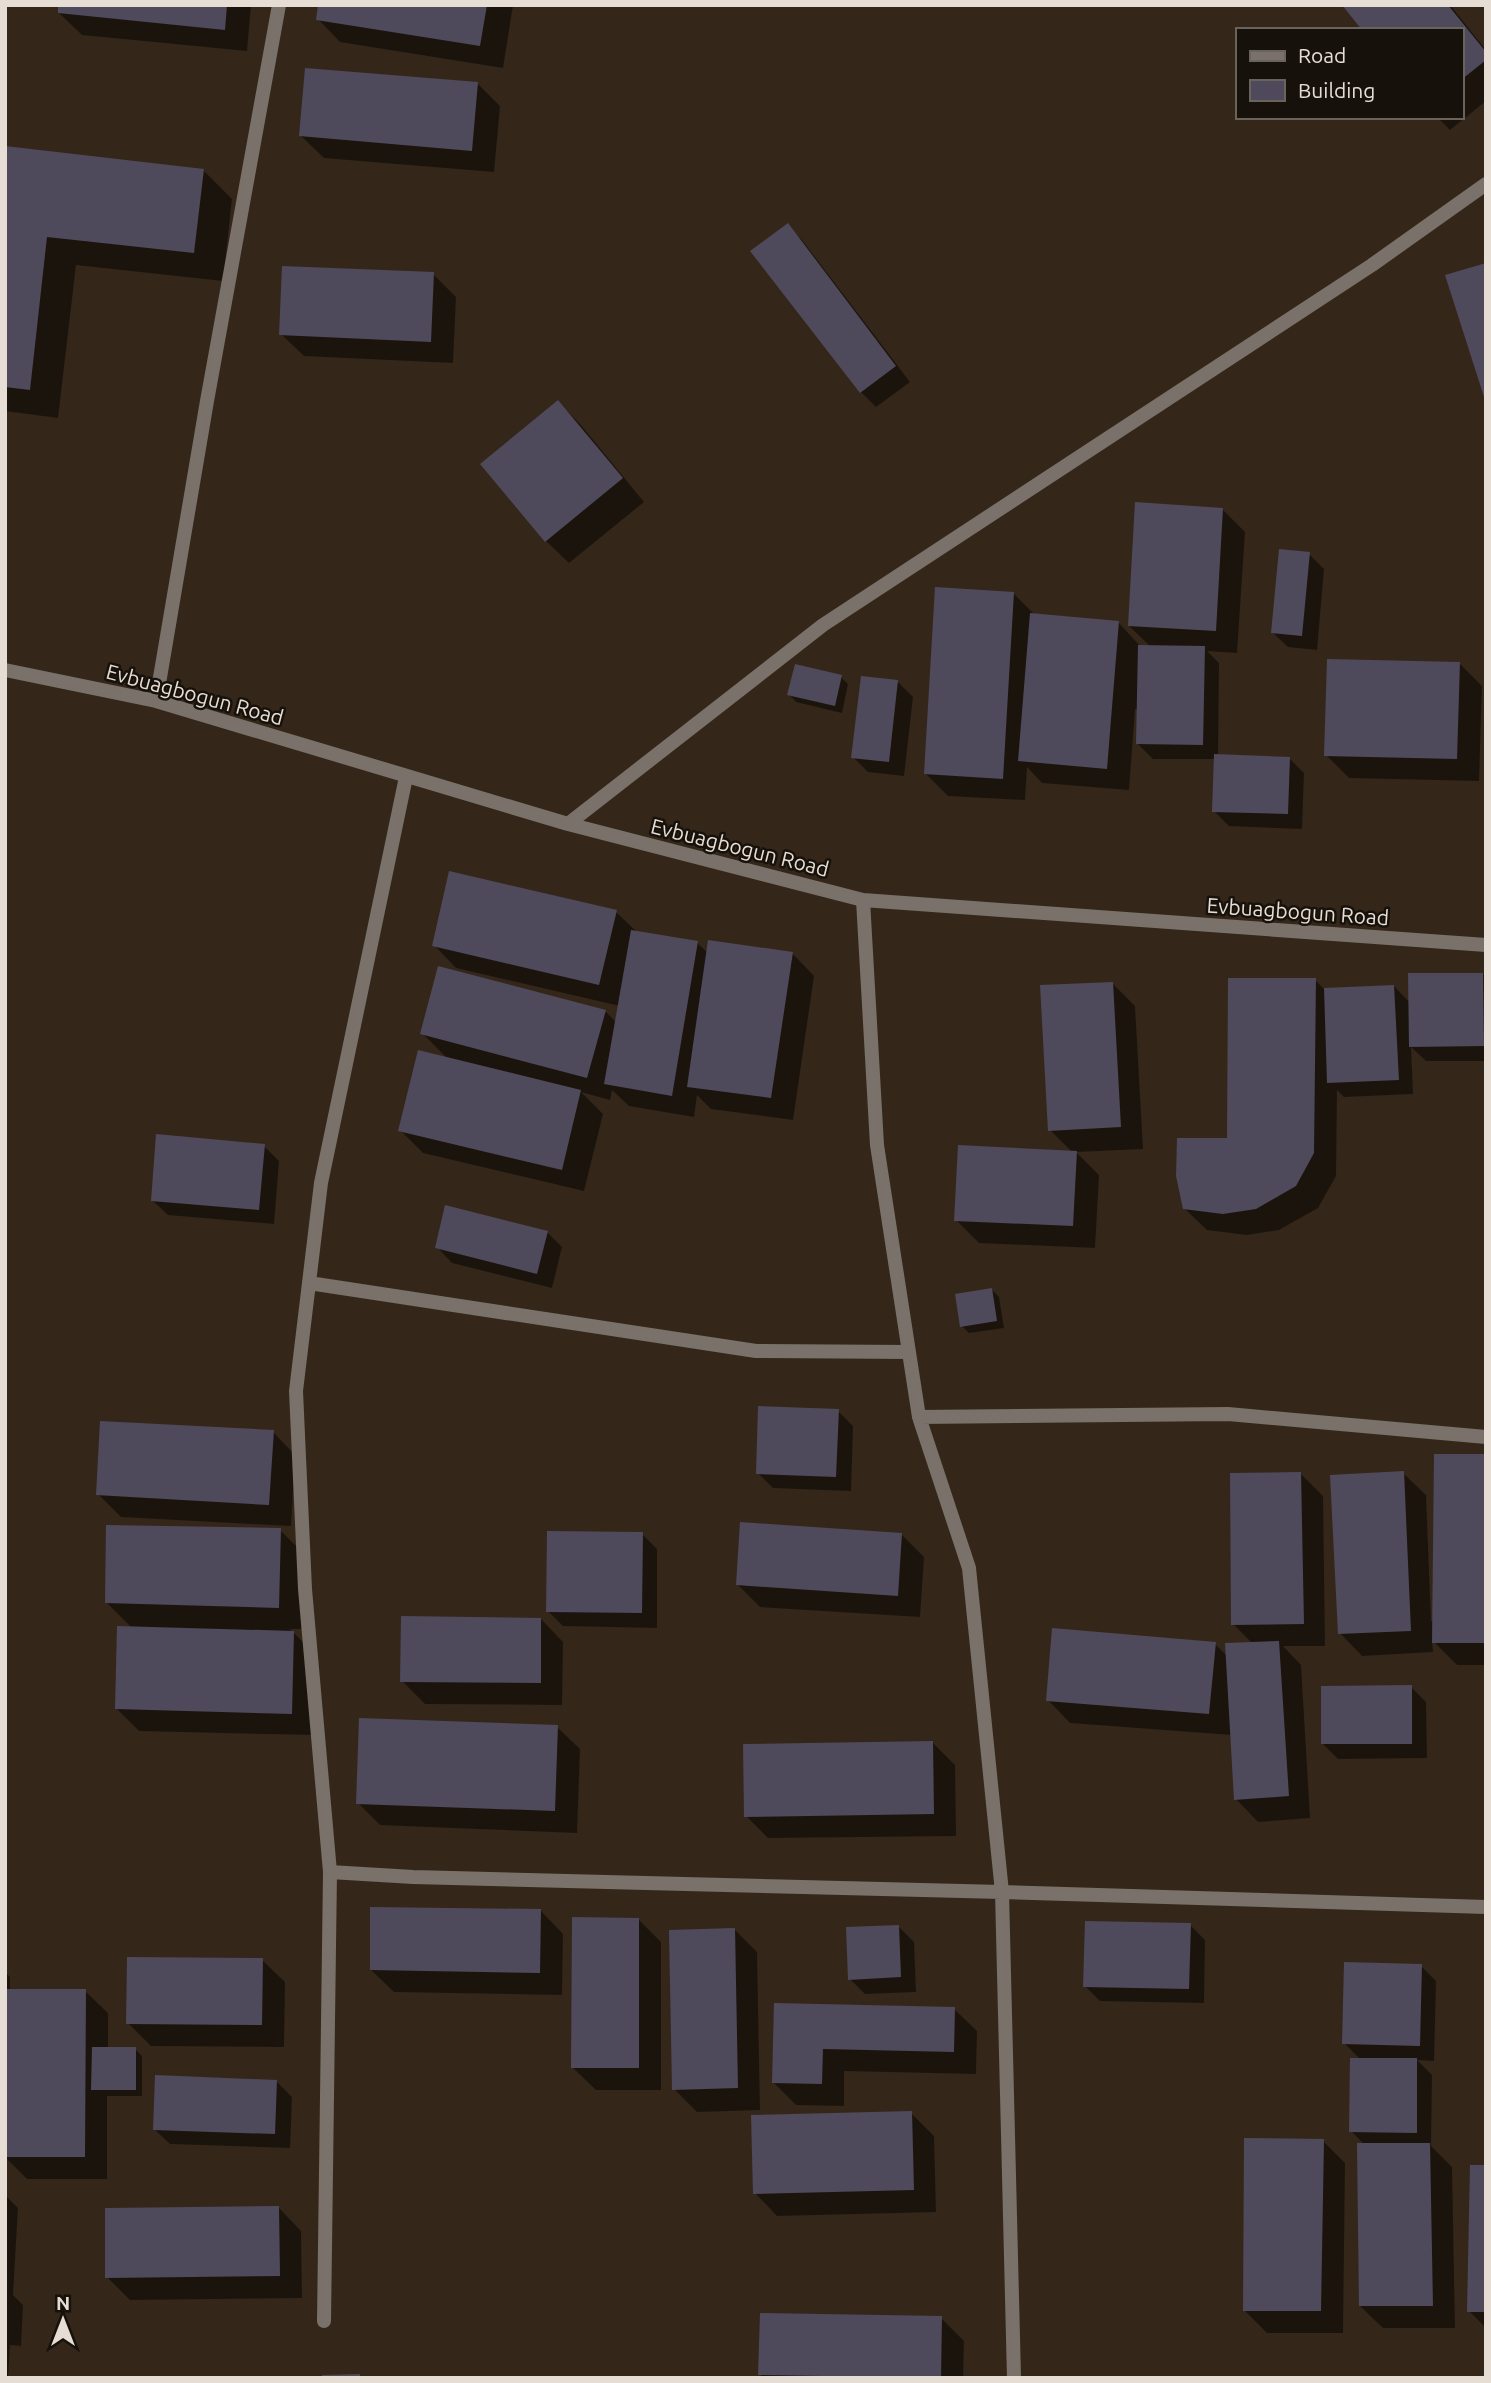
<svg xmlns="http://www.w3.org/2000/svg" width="1491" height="2383" font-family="Ubuntu,sans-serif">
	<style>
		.shadow { fill: #0007 }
		.building { fill: #4f495c }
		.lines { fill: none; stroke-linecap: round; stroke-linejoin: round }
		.minor { stroke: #79716a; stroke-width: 14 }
		.labels { text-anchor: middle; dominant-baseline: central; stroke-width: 5; stroke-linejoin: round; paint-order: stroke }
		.street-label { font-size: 21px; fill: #e6ded4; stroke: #17110b }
	</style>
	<rect width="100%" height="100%" fill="#342719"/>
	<!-- shadow -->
	<path class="shadow" d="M60 5H251L247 51 82 35 59 13Z
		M320 5H513L503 68 340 42 318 19Z
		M1344 5H1450L1486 50V101L1450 130 1437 117H1461V30Z
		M478 84 500 106 494 172 324 158 301 136Z
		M5 148 203 170 232 199 223 281 76 265 58 418 5 411Z
		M787 225 802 240 910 382 876 407 861 392Z
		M433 274 456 297 453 363 304 356 281 334Z
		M558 402 580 424 644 502 569 563 546 541Z
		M1222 509 1245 532 1237 653 1207 651 1219 663 1218 756 1289 758 1304 773 1302 829 1229 826 1214 811 1216 759H1153L1138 744V709H1135L1129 790 1042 783 1027 767 1025 800 948 796 925 773 1014 594 1036 616 1118 622 1141 647H1151L1129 626Z
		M1309 554 1324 569 1317 650 1288 647 1272 632Z
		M1460 664 1482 686 1479 781 1349 778 1326 755Z
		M841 677 848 684 842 713 796 702 789 694Z
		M898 682 913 697 904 776 868 772 853 757Z
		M616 912 637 932 697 943 708 953H792L814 976 793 1120 711 1109 697 1095 694 1117 629 1106 612 1090 610 1100 581 1092 603 1114 584 1191 423 1153 400 1130 449 1060 422 1033 605 1011 617 1023 620 1006 456 968 434 945Z
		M1483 974 1486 978V1061H1426L1411 1047 1413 1094 1344 1097 1337 1090 1336 1176 1318 1208 1279 1230 1247 1235 1207 1230 1184 1208 1229 1140 1315 980 1324 989 1394 986 1410 1003Z
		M1113 984 1135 1006 1143 1149 1076 1152 1099 1175 1095 1248 979 1243 956 1220 1072 1152 1050 1130Z
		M264 1146 279 1161 274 1224 168 1215 152 1200Z
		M547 1232 562 1247 552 1288 452 1263 437 1247Z
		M992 1290 999 1297 1004 1328 969 1333 962 1326Z
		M838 1411 853 1426 851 1491 773 1488 758 1473Z
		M273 1432 295 1455 291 1526 121 1517 98 1494Z
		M1486 1456V1665H1457L1432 1640 1433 1652 1362 1656 1340 1633 1403 1473 1426 1495 1431 1621H1434Z
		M1301 1474 1323 1496 1325 1646H1283L1301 1665 1310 1818 1258 1822 1236 1799 1232 1735 1070 1723 1048 1700 1215 1644 1227 1656 1253 1644 1233 1624Z
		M280 1530 303 1553 301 1629H290L316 1655 313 1735 139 1731 117 1709 132 1628 107 1603Z
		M642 1534 657 1549V1628L563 1626 548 1611Z
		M901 1534 924 1557 920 1617 760 1607 738 1585Z
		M541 1619 563 1642 562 1705 425 1704 402 1681Z
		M1411 1687 1426 1702 1427 1758 1338 1759 1323 1744Z
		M557 1727 580 1749 577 1833 380 1825 358 1803Z
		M932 1742 955 1765 956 1836 768 1838 746 1816Z
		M541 1911 563 1934 562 1995 394 1992 371 1970Z
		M639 1920 661 1942V2090H596L573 2068Z
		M1190 1925 1205 1940 1204 2003 1100 2001 1085 1986Z
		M899 1927 914 1942 916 1992 865 1994 850 1979Z
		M735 1930 757 1952 760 2110 697 2112 674 2089Z
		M262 1960 285 1982 284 2047 151 2046 128 2023Z
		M1421 1966 1436 1981 1434 2061 1417 2060 1432 2075 1431 2146 1452 2167 1455 2328H1383L1360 2306 1365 2145 1351 2131 1360 2059 1344 2043Z
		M5 1972 10 1977V1991H85L108 2013V2049H135L142 2056V2096H107V2179H27L5 2157Z
		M776 2005 954 2009 977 2031 976 2074 844 2071V2106L796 2105 774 2083Z
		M276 2081 292 2097 290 2148 170 2144 154 2129Z
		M911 2113 934 2136 936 2212 777 2216 755 2193Z
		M1323 2141 1345 2163 1343 2333H1267L1244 2310Z
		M1486 2167V2328L1469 2311Z
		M5 2195 18 2208 13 2295 23 2305 21 2346 10 2345 8 2378H5Z
		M279 2208 301 2231 302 2298 130 2300 107 2277Z
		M941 2318 964 2341 963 2378H763L760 2374Z"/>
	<!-- building -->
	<path class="building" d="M58 5H227L225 30 58 13Z
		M318 5H487L480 46 316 20Z
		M1342 5H1448L1486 52V60L1461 80V30H1362Z
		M305 68 478 82 472 151 299 136Z
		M5 146 204 169 194 253 47 237 30 390 5 387Z
		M788 223 896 366 860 393 750 251Z
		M1486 263V400H1485L1445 275Z
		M282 266 434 272 431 342 279 335Z
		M558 400 623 478 545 542 480 464Z
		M1135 502 1223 508 1216 631 1128 626Z
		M1279 549 1310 552 1302 636 1271 633Z
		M935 587 1014 592 1003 779 924 774Z
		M1030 613 1119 621 1107 769 1018 761Z
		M1138 645 1205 646 1203 745 1136 744Z
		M1327 659 1460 662 1457 759 1324 756Z
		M795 664 842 675 835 706 787 695Z
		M861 676 898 680 889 762 851 758Z
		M1214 754 1290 757 1288 814 1212 812Z
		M449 871 617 910 599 985 432 946Z
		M631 930 698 941 672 1096 604 1084Z
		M708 940 793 952 771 1098 687 1087Z
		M438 966 606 1010 587 1078 420 1034Z
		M1408 973H1483L1484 1046 1409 1047Z
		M1228 978H1316L1314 1153 1296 1186 1256 1209 1223 1214 1183 1209 1176 1176 1177 1138H1227Z
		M1113 982 1121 1127 1048 1131 1040 985Z
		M1394 985 1399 1080 1327 1083 1324 988Z
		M418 1050 581 1090 562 1170 398 1131Z
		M156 1134 265 1144 259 1210 151 1201Z
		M958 1145 1077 1151 1073 1226 954 1221Z
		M445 1205 548 1231 537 1274 435 1248Z
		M992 1288 997 1321 960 1327 955 1294Z
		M758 1406 839 1409 836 1477 756 1474Z
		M100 1421 274 1430 269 1505 96 1495Z
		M1434 1454H1486V1643H1432Z
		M1404 1471 1411 1631 1338 1634 1330 1475Z
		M1301 1472 1304 1624 1231 1625 1230 1473Z
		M740 1522 902 1533 898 1596 736 1585Z
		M106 1525 281 1528 279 1608 105 1603Z
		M547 1531 643 1532 642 1613 546 1612Z
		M401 1616 541 1618V1683L400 1682Z
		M117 1626 294 1631 292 1714 115 1709Z
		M1052 1628 1216 1642 1209 1714 1046 1701Z
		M1279 1641 1289 1796 1234 1800 1225 1643Z
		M1412 1685V1744H1321V1686Z
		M359 1718 558 1725 555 1811 356 1804Z
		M933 1741 934 1814 744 1817 743 1744Z
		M370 1907 541 1909 540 1973 370 1970Z
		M572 1917 639 1918V2068H571Z
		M1085 1921 1191 1923 1189 1989 1083 1987Z
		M899 1925 901 1977 848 1980 846 1927Z
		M735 1928 738 2088 672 2090 669 1930Z
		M127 1957 263 1958 262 2025 126 2024Z
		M1344 1962 1422 1964 1420 2046 1342 2044Z
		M5 1989H86L85 2157H5Z
		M774 2003 955 2007 954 2052 823 2049 822 2084 772 2083Z
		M92 2047H136V2090H91Z
		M1350 2058H1417V2133L1349 2132Z
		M155 2075 277 2080 275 2134 153 2130Z
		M912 2111 914 2190 753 2194 751 2115Z
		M1244 2138 1324 2139 1321 2311H1243Z
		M1357 2143H1430L1433 2306H1359Z
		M1470 2165H1486V2312H1467Z
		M279 2206 280 2276 105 2278V2208Z
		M760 2313 942 2316 941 2378 758 2375Z
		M360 2374V2378H322V2375Z"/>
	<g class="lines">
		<!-- minor -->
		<path class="minor" d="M5 670 156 701 568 824 863 900 1486 945
			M156 701 207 401 279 5
			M568 824 823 625 1372 265 1486 184
			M863 900 877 1145 919 1417 969 1568 1002 1892 1014 2378
			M309 1283 756 1351 909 1352
			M919 1417 1228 1414 1486 1437
			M330 1872 305 1589 296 1391 321 1183 406 777
			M324 2321 330 1872 413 1877 1002 1892 1486 1907"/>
	</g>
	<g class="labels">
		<!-- street labels -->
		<g class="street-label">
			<text transform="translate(195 694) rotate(15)">Evbuagbogun Road</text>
			<text transform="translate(740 847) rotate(14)">Evbuagbogun Road</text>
			<text transform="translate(1298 911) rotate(4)">Evbuagbogun Road</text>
		</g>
	</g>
	<!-- border -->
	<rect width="1491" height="2383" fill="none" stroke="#e6ded4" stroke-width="14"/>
	<!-- legend -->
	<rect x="1236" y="28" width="228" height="91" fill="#17110b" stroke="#6a635b" stroke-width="2"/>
	<rect x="1250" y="51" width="35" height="10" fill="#79716a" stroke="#6a635b" stroke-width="2"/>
	<text x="1298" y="63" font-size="21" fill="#e6ded4">Road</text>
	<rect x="1250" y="80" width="35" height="21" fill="#4f495c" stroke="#6a635b" stroke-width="2"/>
	<text x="1298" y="98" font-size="21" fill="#e6ded4">Building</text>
	<!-- north arrow -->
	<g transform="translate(63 2320)" stroke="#17110b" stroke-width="5" paint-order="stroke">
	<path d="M0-5L12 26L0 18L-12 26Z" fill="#e6ded4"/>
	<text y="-10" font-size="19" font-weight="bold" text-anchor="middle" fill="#e6ded4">N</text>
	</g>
</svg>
